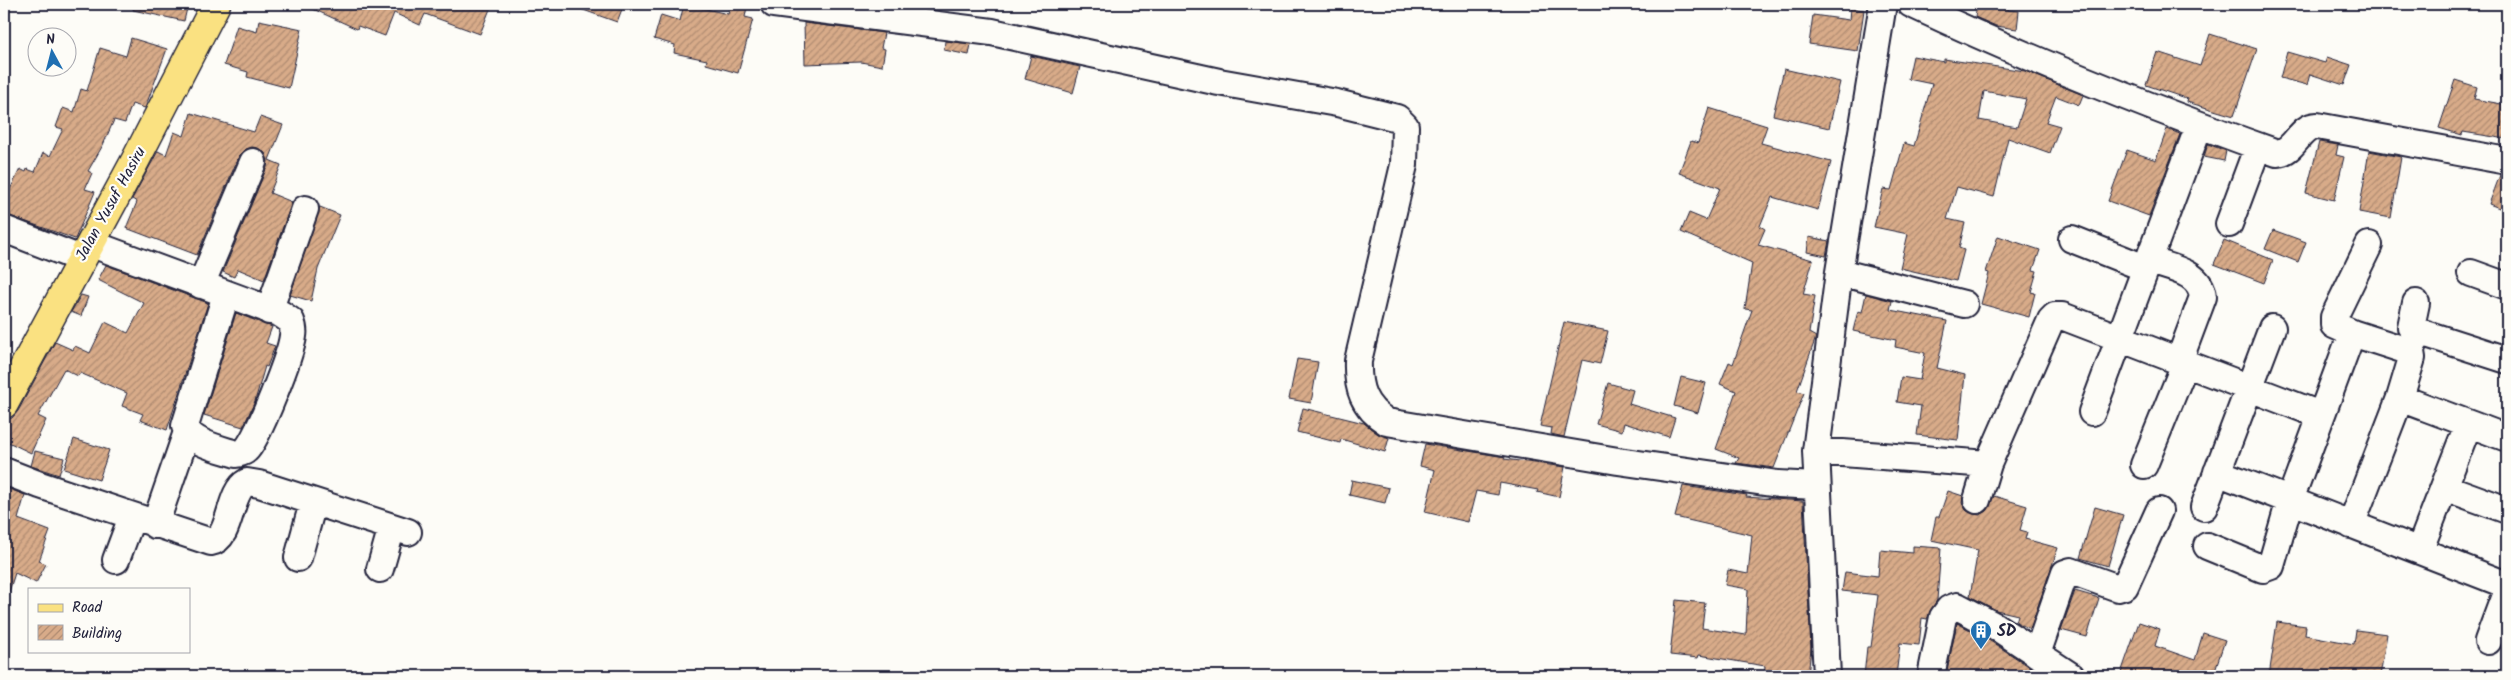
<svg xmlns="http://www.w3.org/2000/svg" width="2511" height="680" font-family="Kalam,sans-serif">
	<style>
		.building { fill: url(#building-hatch); stroke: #22223b; fill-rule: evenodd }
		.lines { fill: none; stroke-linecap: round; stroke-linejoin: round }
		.minor-casing { stroke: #22223b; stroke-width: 30 }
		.major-casing { stroke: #22223b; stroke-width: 31 }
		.minor { stroke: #fdfcf7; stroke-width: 26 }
		.major { stroke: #fae181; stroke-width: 28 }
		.labels { text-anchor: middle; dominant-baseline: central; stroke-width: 4.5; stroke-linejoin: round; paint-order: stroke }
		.street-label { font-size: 16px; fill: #22223b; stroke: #fdfcf7 }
		.poi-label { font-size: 16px; font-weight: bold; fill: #22223b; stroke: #fdfcf7; text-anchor: start }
	</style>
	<defs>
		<pattern id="building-hatch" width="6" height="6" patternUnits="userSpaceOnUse" patternTransform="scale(1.25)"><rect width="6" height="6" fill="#d8ab89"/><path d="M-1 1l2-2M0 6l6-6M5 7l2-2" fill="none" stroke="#af8b71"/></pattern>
	</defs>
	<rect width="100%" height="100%" fill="#fdfcf7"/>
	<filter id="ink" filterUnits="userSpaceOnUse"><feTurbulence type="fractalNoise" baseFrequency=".02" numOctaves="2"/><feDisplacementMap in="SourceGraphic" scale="10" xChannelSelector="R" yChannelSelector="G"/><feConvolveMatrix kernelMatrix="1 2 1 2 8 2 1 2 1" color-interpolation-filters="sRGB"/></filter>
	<g filter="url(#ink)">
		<!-- building -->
		<path class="building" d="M134 4H188L184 21 133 10Z
			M302 4H492L480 34 425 14 420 25 394 13 385 36 358 26 357 29Z
			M572 4H624L617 22 572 6Z
			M684 4 728 14 731 4 747 7 745 17 753 19 738 73 706 64 707 60 674 53 675 45 654 39 661 15 680 21Z
			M1977 4H2008V10L2019 11 2017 29 1996 26 1975 17Z
			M1850 8 1864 10 1858 51 1809 44 1813 15 1849 20Z
			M259 20 302 29 289 88 247 77 248 72 224 65 237 26 257 32Z
			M804 23 884 33 881 48 885 49 882 66 861 62 805 64Z
			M2210 34 2257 49 2234 116 2187 102 2188 99 2146 85 2157 52 2200 66Z
			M131 38 167 49 145 108 132 104 125 123 114 120 103 145 88 171 92 173 85 189 95 192 75 239 4 214V202L20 169 26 172 27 169 35 172 43 153 50 156 63 129 56 127 63 108 74 112 81 89 87 91 100 48 126 56Z
			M945 41 971 44 969 55 944 50Z
			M2287 52 2325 63 2327 57 2351 65 2344 85 2310 74 2307 85 2280 78Z
			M1031 56 1080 67 1073 93 1025 79Z
			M1913 56 1944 62V59L2025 71 2083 95 2079 105 2056 96 2046 122 2060 126 2050 153 2008 138 1994 197 1957 187 1947 219 1965 223 1959 248 1964 250 1956 281 1900 268 1908 234 1874 227 1883 189 1891 190 1904 143 1914 146 1932 84 1908 79ZM1984 91 2026 99 2017 127 1979 120Z
			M1784 69 1840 82 1829 128 1773 115Z
			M2455 80 2477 87 2474 99 2507 105V139L2463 132 2462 135 2439 128Z
			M1709 108 1767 126 1761 143 1831 162 1818 210 1772 197 1760 226 1765 229 1758 245 1813 260 1803 294 1815 296 1809 333 1816 337 1797 391 1804 393 1774 468 1736 463 1739 458 1716 449 1736 391 1720 384 1729 362 1733 364 1752 310 1745 309 1752 263 1681 232 1689 213 1706 220 1720 188 1679 173 1691 141 1698 143Z
			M191 113 254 132 260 117 283 125 269 160 281 165 270 193 292 202 264 280 238 269 234 277 223 272 267 167 268 161 265 153 258 148 252 147 244 150 239 156 197 255 126 228 137 202 132 199 158 151 166 155 174 132 184 136Z
			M2167 129 2180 134 2149 216 2108 201 2127 150 2156 160Z
			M2319 142 2338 145 2336 155 2344 157 2334 200 2306 193Z
			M2208 144 2226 151 2224 161 2204 157Z
			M2369 151 2401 157 2391 218 2359 212Z
			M2500 175 2507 176V211L2489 204Z
			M320 207 340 215 318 269 311 301 290 295Z
			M2273 230 2306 242 2298 262 2265 249Z
			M1998 236 2040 250 2033 270 2037 271 2031 292 2035 293 2029 317 1981 304 1989 273 1986 272Z
			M1809 237 1829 241 1826 256 1807 252Z
			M2224 240 2273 260 2264 283 2214 264Z
			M106 265 208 303 167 430 140 420 143 414 122 406 127 393 80 373 78 376 64 369 38 416 46 420 31 453 4 440V420L12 418 18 411 55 342 73 350 75 346 90 353 105 322 128 333 144 303 98 280Z
			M1866 294 1892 301 1890 310 1947 321 1937 368 1965 375 1958 440 1917 435 1921 406 1897 402 1901 377 1920 380 1925 353 1895 347 1896 340 1853 331 1858 311 1862 312Z
			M81 295 88 297 81 316 71 312Z
			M236 313 272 327 266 343 275 346 267 367 265 366 255 401 243 427 204 415Z
			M1564 322 1608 331 1600 364 1582 360 1564 437 1551 434 1552 428 1540 426Z
			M1297 359 1318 362 1311 403 1289 399Z
			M1681 377 1706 383 1698 413 1674 406Z
			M1608 383 1633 390 1629 404 1675 418 1669 437 1624 423 1622 431 1596 424Z
			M1303 408 1364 423 1378 434 1389 438 1385 452 1341 439 1340 443 1297 432Z
			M74 439 109 450 99 480 64 469Z
			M1425 444 1505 457 1504 459 1565 467 1559 497 1537 492 1538 490 1500 483 1498 495 1476 491 1468 522 1425 512 1435 470 1420 466Z
			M35 451 64 458 59 475 31 466Z
			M1352 480 1389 488 1385 503 1349 495Z
			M1683 486 1747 495 1746 497 1803 501 1811 648 1808 676H1764L1765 666 1699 655 1698 658 1670 655 1676 600 1705 603 1702 628 1746 635 1748 589 1725 585 1728 570 1748 574 1752 535 1675 517Z
			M4 487 25 495 18 519 50 531 39 561 46 564 36 583 15 573 7 598 4 597Z
			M1948 491 1963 496 1962 503 1966 510 1973 514 1980 515 1987 511 1994 496 2027 506 2020 530 2027 532 2025 539 2058 548 2030 629 2016 622 2018 615 1996 610 1970 596 1978 550 1931 540 1936 517H1939Z
			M2095 507 2123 515 2108 566 2080 558Z
			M1913 546 1941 548 1937 600 1927 619 1922 618 1919 645 1900 643 1896 676H1864L1867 647H1871L1878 595 1842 591 1845 572 1878 576 1880 550 1913 553Z
			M2075 591 2099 598 2087 637 2061 630Z
			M2139 622 2160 629 2155 646 2195 660 2203 633 2225 640 2213 676H2129L2121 673Z
			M2277 622 2306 626 2305 635 2354 644 2356 630 2387 634 2380 676H2269Z
			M1957 623 1987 639 2044 676H1946Z"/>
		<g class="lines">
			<!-- minor casing -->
			<g class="minor-casing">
				<path id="minor" d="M774 4 992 32 1219 82 1337 103 1397 118 1405 126 1404 165 1358 361C1357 388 1363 407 1387 422L1618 461 1778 484 1816 486
					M1911 4C2030 60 2153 109 2277 153 2295 152 2299 126 2317 126L2507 161
					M2229 224 2258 146
					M4 229 81 259
					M2072 239 2145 268
					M92 244 281 314 291 321C293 326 294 331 293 336 291 354 258 439 246 450 243 453 240 453 236 454 221 449 190 443 185 426L226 295
					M2148 260C2169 268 2201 271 2203 297L2179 361
					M1839 272 1964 304
					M2471 273 2507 286
					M201 285 253 162
					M269 311 305 209
					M2417 331 2507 360
					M2412 347 2417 331 2411 327 2416 303
					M2400 398 2507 438
					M2092 412 2199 126
					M1816 451 1988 464 2051 320 2055 316H2062L2320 415
					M2144 465 2185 364
					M4 471 40 485 211 542C232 538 228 492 247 482L259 484 408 532
					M2217 472 2507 585
					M2444 487 2507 510
					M1977 500 1988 464
					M2204 507 2272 328
					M155 525 187 432
					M2351 525 2400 398 2412 358 2411 352 2352 333
					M2207 546 2263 569 2271 566 2290 500 2352 333 2334 325V317L2369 245
					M2420 549 2468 425
					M298 558 313 503
					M116 560 132 517
					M380 569 392 527
					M2488 641 2507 590
					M2037 654 2065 573 2071 571 2118 588 2125 586 2159 511
					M1827 676 1816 451 1839 272 1883 4
					M1931 676 1943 617 1949 609 1957 606 1995 626 2071 676"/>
			</g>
			<!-- major casing -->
			<g class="major-casing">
				<path id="major" d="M4 404 135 161 216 4"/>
			</g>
			<!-- minor -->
			<use href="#minor" class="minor"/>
			<!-- major -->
			<use href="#major" class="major"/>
		</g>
	</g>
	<!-- icons -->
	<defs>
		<g id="building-pin" transform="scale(1.125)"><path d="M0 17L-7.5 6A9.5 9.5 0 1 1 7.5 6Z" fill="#1f6fb2" stroke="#fdfcf7"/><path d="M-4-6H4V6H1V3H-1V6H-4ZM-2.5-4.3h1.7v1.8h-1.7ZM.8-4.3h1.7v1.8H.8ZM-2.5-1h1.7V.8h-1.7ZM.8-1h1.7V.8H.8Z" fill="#fff"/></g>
	</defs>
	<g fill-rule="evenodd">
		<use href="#building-pin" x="1981" y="631"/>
	</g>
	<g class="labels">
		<!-- street labels -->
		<g class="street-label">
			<text transform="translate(111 204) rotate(-61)">Jalan Yusuf Hasiru</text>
		</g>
		<!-- poi labels -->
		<g class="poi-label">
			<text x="1997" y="631">SD</text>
		</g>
	</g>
	<!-- margin -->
	<rect width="2511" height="680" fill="none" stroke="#fdfcf7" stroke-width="20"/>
	<rect x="10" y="10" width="2491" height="660" fill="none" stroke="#22223b" stroke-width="2" filter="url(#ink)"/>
	<!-- legend -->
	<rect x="28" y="588" width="162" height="65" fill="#fdfcf7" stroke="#a5a5ac"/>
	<rect x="38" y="604" width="25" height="8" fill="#fae181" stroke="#a5a5ac"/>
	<text x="72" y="612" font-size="15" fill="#22223b">Road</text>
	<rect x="38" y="625" width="25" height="15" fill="url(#building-hatch)" stroke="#a5a5ac"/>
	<text x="72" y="638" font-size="15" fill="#22223b">Building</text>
	<!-- north arrow -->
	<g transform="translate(52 52) rotate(353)"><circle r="24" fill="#fdfcf7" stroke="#a5a5ac"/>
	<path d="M0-4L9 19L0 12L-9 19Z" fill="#1f6fb2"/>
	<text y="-8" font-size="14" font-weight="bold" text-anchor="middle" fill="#22223b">N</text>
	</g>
</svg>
